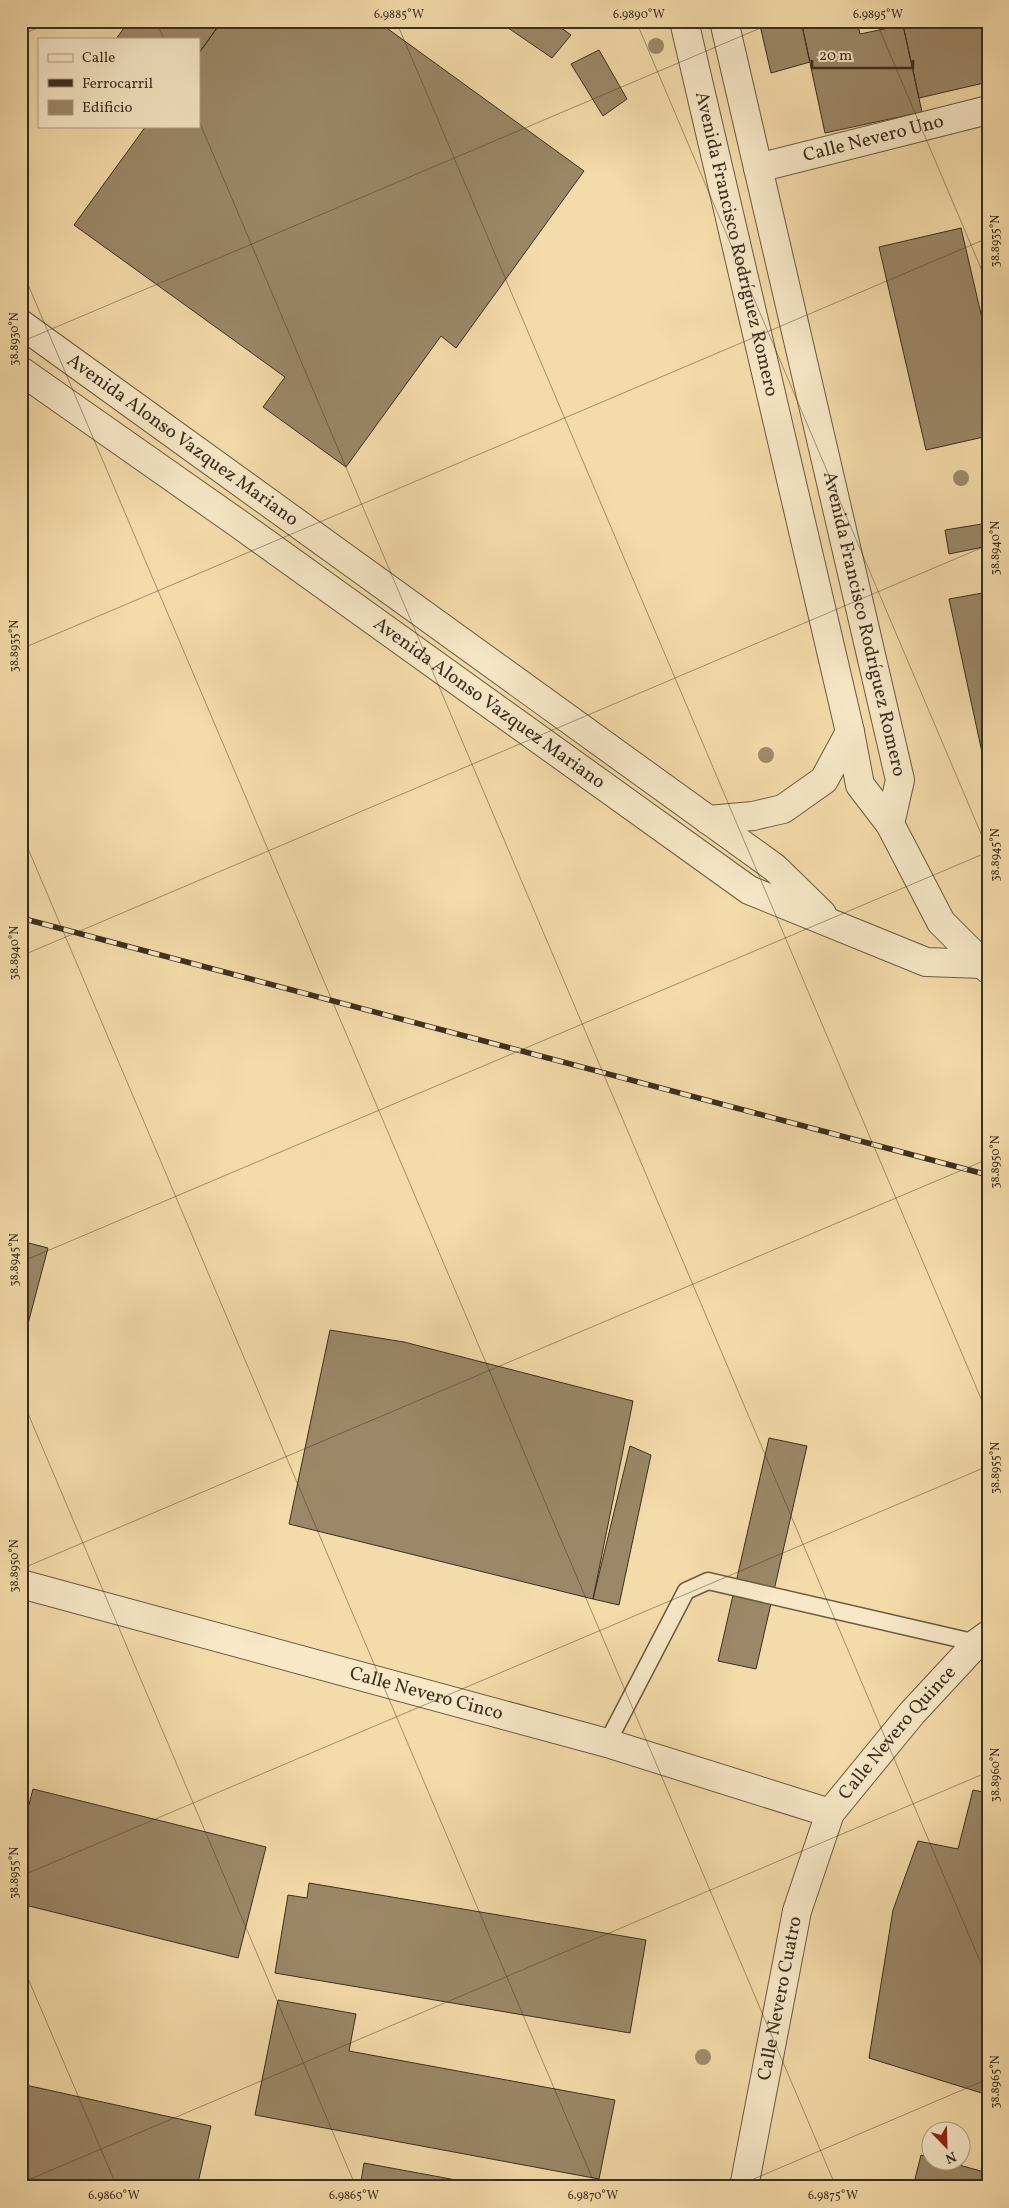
<svg xmlns="http://www.w3.org/2000/svg" width="1009" height="2208" font-family="Vollkorn,serif">
	<style>
		.building { fill: #9c8868; stroke: #3c2e20 }
		.lines { fill: none; stroke-linecap: round; stroke-linejoin: round }
		.service-casing { stroke: #6a5a42; stroke-width: 19 }
		.minor-casing { stroke: #6a5a42; stroke-width: 30 }
		.service { stroke: #f8e8c8; stroke-width: 16 }
		.minor { stroke: #f8e8c8; stroke-width: 28 }
		.rail-casing { stroke: #3c2e20; stroke-width: 5.5 }
		.rail { stroke: #f8e8c8; stroke-width: 4; stroke-dasharray: 11; stroke-linecap: butt }
		.tree { fill: #a08c6b }
		.ticks { fill: none; stroke: #3c2e20; stroke-width: 1; stroke-opacity: 0.45 }
		.labels { text-anchor: middle; dominant-baseline: central; stroke-width: 4; stroke-linejoin: round; paint-order: stroke }
		.street-label { font-size: 19px; fill: #3c2e20; stroke: #f8e8c8 }
		.neatline { fill: none; stroke: #3c2e20; stroke-width: 2 }
		.ticks-label { font-size: 12px; text-anchor: middle; fill: #3c2e20 }
	</style>
	<rect width="100%" height="100%" fill="#f4dcaa"/>
	<filter id="stains"><feTurbulence type="fractalNoise" baseFrequency=".004" numOctaves="4"/><feColorMatrix values="0 0 0 0 .2 0 0 0 0 .09 0 0 0 0 .02 0 0 0 .5 -.17"/></filter>
	<radialGradient id="worn" r=".72"><stop offset=".6" stop-color="#630" stop-opacity="0"/><stop offset="1" stop-color="#630" stop-opacity=".3"/></radialGradient>
	<!-- building -->
	<path class="building" d="M129 21H222L199 53V39H116Z
		M222 21H377L584 171 456 348 441 336 346 467 263 407 285 377 74 225 146 126H199V53Z
		M498 21H552L571 35 552 58Z
		M759 21H801L810 62 771 73Z
		M801 21H857L860 34 903 25 922 112 825 133Z
		M919 21H988V82L919 98 903 25Z
		M599 50 627 99 603 116 571 64Z
		M961 228 988 344V436L926 450 879 247Z
		M988 523V546L949 554 945 530Z
		M988 592V756L983 757 949 599Z
		M21 1241 48 1248 21 1350Z
		M330 1330 404 1342 633 1401 593 1599 289 1524Z
		M769 1438 807 1446 756 1669 718 1661Z
		M630 1446 651 1455 619 1605 593 1599Z
		M33 1789 266 1847 238 1958 21 1904V1835Z
		M973 1790 988 1793V2095L869 2058 893 1910 918 1841 958 1849Z
		M309 1883 646 1940 630 2033 275 1973 288 1895 307 1898Z
		M278 2000 356 2014 349 2051 615 2100 599 2179 255 2115Z
		M21 2084 211 2126 197 2187H21Z
		M921 2155 932 2158V2160H941L988 2173V2187H913Z
		M364 2163 494 2187H360Z"/>
	<g class="lines">
		<!-- service casing -->
		<g class="service-casing">
			<path id="service" d="M607 1743 686 1591 708 1581 977 1643"/>
		</g>
		<!-- minor casing -->
		<g class="minor-casing">
			<g id="minor">
				<path id="s1" d="M684 21 850 732 860 785 890 824 941 922 988 969"/>
				<path id="s2" d="M724 21 900 780 890 824"/>
				<path id="s3" d="M758 168 988 110"/>
				<path id="s4" d="M21 324 775 868 822 914"/>
				<path id="s5" d="M21 371 239 524 749 890 926 962 983 964"/>
				<path d="M708 820 753 816 783 809 824 780 850 732"/>
				<path id="s6" d="M21 1584 607 1743 830 1813"/>
				<path id="s7" d="M744 2187 797 1911 830 1813 912 1713 977 1643 988 1635"/>
			</g>
		</g>
		<!-- service -->
		<use href="#service" class="service"/>
		<!-- minor -->
		<use href="#minor" class="minor"/>
		<!-- rail casing -->
		<g class="rail-casing">
			<path id="rail" d="M21 918 988 1175"/>
		</g>
		<!-- rail -->
		<use href="#rail" class="rail"/>
	</g>
	<!-- trees -->
	<g class="tree">
		<circle cx="656" cy="46" r="8"/>
		<circle cx="961" cy="478" r="8"/>
		<circle cx="766" cy="755" r="8"/>
		<circle cx="703" cy="2057" r="8"/>
	</g>
	<!-- ticks -->
	<path class="ticks" d="M156 21 164 39M396 21 988 1415M636 21 988 850M876 21 988 285M21 35 54 21M199 121 988 1980M21 268 836 2187M21 342 777 21M21 649 988 238M21 832 596 2187M21 956 988 545M21 1262 988 852M21 1397 356 2187M21 1569 988 1159M21 1876 988 1466M21 1962 117 2187M21 2183 988 1772M735 2187 988 2079"/>
	<g class="labels">
		<!-- street labels -->
		<g class="street-label">
			<text stroke="none"><textPath href="#s3" startOffset="119">Calle Nevero Uno</textPath></text>
			<text stroke="none"><textPath href="#s1" startOffset="229">Avenida Francisco Rodríguez Romero</textPath></text>
			<text stroke="none"><textPath href="#s4" startOffset="199">Avenida Alonso Vazquez Mariano</textPath></text>
			<text stroke="none"><textPath href="#s2" startOffset="619">Avenida Francisco Rodríguez Romero</textPath></text>
			<text stroke="none"><textPath href="#s5" startOffset="574">Avenida Alonso Vazquez Mariano</textPath></text>
			<text stroke="none"><textPath href="#s6" startOffset="420">Calle Nevero Cinco</textPath></text>
			<text stroke="none"><textPath href="#s7" startOffset="489">Calle Nevero Quince</textPath></text>
			<text stroke="none"><textPath href="#s7" startOffset="192">Calle Nevero Cuatro</textPath></text>
		</g>
	</g>
	<!-- margin -->
	<rect width="1009" height="2208" fill="none" stroke="#f4dcaa" stroke-width="55"/>
	<!-- legend -->
	<rect x="38" y="38" width="162" height="90" fill="#f8e8c8" stroke="#ad9e85"/>
	<rect x="48" y="54" width="25" height="8" fill="#f8e8c8" stroke="#ad9e85"/>
	<text x="82" y="62" font-size="15" fill="#3c2e20">Calle</text>
	<rect x="48" y="79" width="25" height="8" fill="#3c2e20" stroke="#ad9e85"/>
	<text x="82" y="88" font-size="15" fill="#3c2e20">Ferrocarril</text>
	<rect x="48" y="100" width="25" height="15" fill="#9c8868" stroke="#ad9e85"/>
	<text x="82" y="112" font-size="15" fill="#3c2e20">Edificio</text>
	<!-- north arrow -->
	<g transform="translate(946 2146) rotate(157)"><circle r="24" fill="#f8e8c8" stroke="#ad9e85"/>
	<path d="M0-4L9 19L0 12L-9 19Z" fill="#8f2418"/>
	<text y="-8" font-size="14" font-weight="bold" text-anchor="middle" fill="#3c2e20">N</text>
	</g>
	<!-- scale -->
	<path d="M812 60v8h101v-8" fill="none" stroke="#3c2e20" stroke-width="2.5"/>
	<text x="819" y="60" font-size="15" fill="#3c2e20" stroke="#f8e8c8" stroke-width="4" paint-order="stroke">20 m</text>
	<rect x="28" y="28" width="954" height="2152" class="neatline"/>
	<g class="ticks-label">
		<text x="399" y="18">6.9885°W</text>
		<text x="639" y="18">6.9890°W</text>
		<text x="878" y="18">6.9895°W</text>
		<text transform="translate(995 241) rotate(-90)" y="4">38.8935°N</text>
		<text transform="translate(14 339) rotate(-90)" y="4">38.8930°N</text>
		<text transform="translate(995 548) rotate(-90)" y="4">38.8940°N</text>
		<text transform="translate(14 646) rotate(-90)" y="4">38.8935°N</text>
		<text transform="translate(995 855) rotate(-90)" y="4">38.8945°N</text>
		<text transform="translate(14 953) rotate(-90)" y="4">38.8940°N</text>
		<text transform="translate(995 1162) rotate(-90)" y="4">38.8950°N</text>
		<text transform="translate(14 1260) rotate(-90)" y="4">38.8945°N</text>
		<text transform="translate(995 1468) rotate(-90)" y="4">38.8955°N</text>
		<text transform="translate(14 1566) rotate(-90)" y="4">38.8950°N</text>
		<text transform="translate(995 1775) rotate(-90)" y="4">38.8960°N</text>
		<text transform="translate(14 1873) rotate(-90)" y="4">38.8955°N</text>
		<text transform="translate(995 2082) rotate(-90)" y="4">38.8965°N</text>
		<text x="114" y="2199">6.9860°W</text>
		<text x="354" y="2199">6.9865°W</text>
		<text x="593" y="2199">6.9870°W</text>
		<text x="833" y="2199">6.9875°W</text>
	</g>
	<rect width="100%" height="100%" filter="url(#stains)"/>
	<rect width="100%" height="100%" fill="url(#worn)"/>
</svg>
